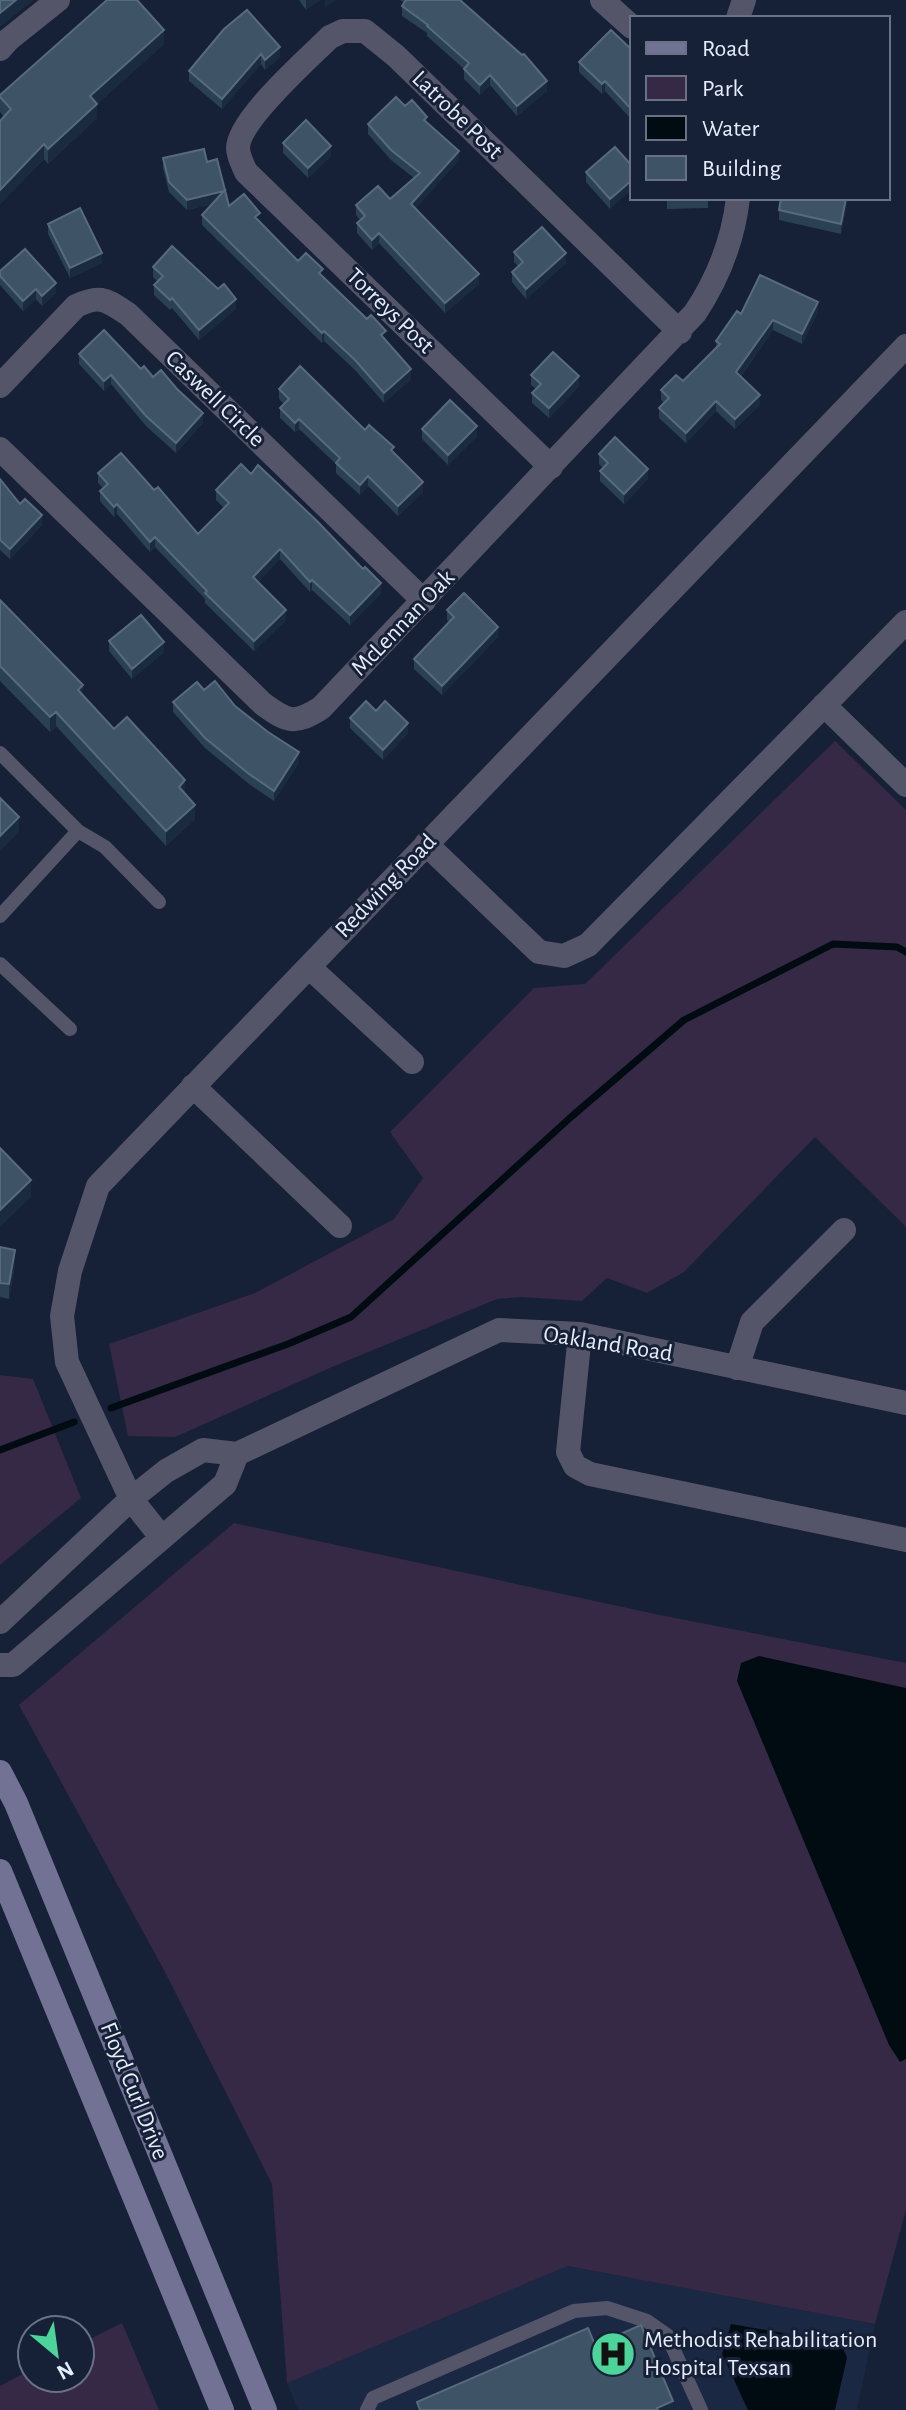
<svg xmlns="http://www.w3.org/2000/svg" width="906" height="2410" font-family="'Alegreya Sans',sans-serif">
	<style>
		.built { fill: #1b2844 }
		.green { fill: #362945 }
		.water { fill: #000b12 }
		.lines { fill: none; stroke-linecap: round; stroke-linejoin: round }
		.stream { stroke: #000b12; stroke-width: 7 }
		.lane { stroke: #55556a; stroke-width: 14 }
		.street { stroke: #55556a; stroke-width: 24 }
		.secondary { stroke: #727294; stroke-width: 24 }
		.wall { fill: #2a4053 }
		.shaded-wall { fill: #1a2b40 }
		.building { fill: #3e5365; stroke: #586b7d; stroke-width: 2 }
		.labels { text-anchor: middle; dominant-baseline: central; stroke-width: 6; stroke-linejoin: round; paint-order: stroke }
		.street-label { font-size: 24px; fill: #e5edfc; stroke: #162036 }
		.poi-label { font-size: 24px; fill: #e5edfc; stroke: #162036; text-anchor: start }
	</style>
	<rect width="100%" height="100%" fill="#162036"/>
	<!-- built -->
	<path class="built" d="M568 2266 875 2324 857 2410H298L287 2383Z"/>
	<!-- green -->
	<path class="green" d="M835 741 906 810V1227L815 1137 684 1272 647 1293 607 1278 582 1301 521 1297 497 1299 332 1367 175 1437 128 1436 109 1344 255 1293 394 1219 423 1178 390 1132 534 988 585 984Z
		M0 1375 33 1379 81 1498 0 1565Z
		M234 1523 660 1615 906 1663V2210L875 2324 568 2266 287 2383 272 2184 164 1970 19 1705Z
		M122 2323 159 2410H0V2386L32 2369V2378H80V2344Z"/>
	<!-- water -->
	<path class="water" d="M759 1656 906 1688V2059L900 2062 889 2045 737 1681 741 1663Z
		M731 2324 841 2343 847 2358 835 2410H748L722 2354Z"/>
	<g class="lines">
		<!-- stream -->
		<path class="stream" d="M111 1408 288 1344 351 1317 571 1117 684 1020 833 944 897 947 906 952
			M0 1450 74 1422"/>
		<!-- lane -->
		<path class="lane" d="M0 753 78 831 0 916
			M78 831 105 847 159 902
			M0 964 70 1029
			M367 2410 373 2398 574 2311 607 2308 647 2321 667 2335 701 2410"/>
		<!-- street -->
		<path class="street" d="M602 0 632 27
			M738 18 744 0
			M0 49 8 40 58 0
			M0 386 76 306C101 294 106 300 128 314L424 601
			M0 449 263 704C288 722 294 725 321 708L695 313C719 277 733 241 738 198
			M551 467 246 172C243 165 238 156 238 148 238 120 309 58 330 37L343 31H365L396 56 680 332
			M824 705 906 785
			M426 844 539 952 564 956 588 945 906 622
			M309 967 412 1062
			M193 1086 340 1226
			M580 1334 568 1452 575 1466 590 1474 906 1540
			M737 1368 752 1322 844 1230
			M162 1538 131 1499 67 1362 62 1316 70 1271 98 1186 906 346
			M0 1622 131 1499 166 1471 203 1450 237 1454 499 1330 580 1334 906 1403
			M0 1665H13L225 1484 237 1454"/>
		<!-- secondary -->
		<path class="secondary" d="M0 1772 16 1803 265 2410
			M0 1871 222 2410"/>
	</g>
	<!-- wall -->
	<path class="wall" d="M299 0H320L306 10Z
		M400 0H460L547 91 517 116 490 85 480 95 464 79V69L427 36V33L402 16V6L404 3Z
		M224 29 280 57 265 70 261 64 222 109 189 81V71Z
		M164 44 97 104V118L48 164 44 159 0 204V121L4 117 0 112V95Z
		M632 50V120L605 91 602 94 579 72V62Z
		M405 106 427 122 459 160 415 209 479 284 445 313 379 243 372 250 357 233V223L360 220 356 215V205L390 199 414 178 391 160 368 134V124Z
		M283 143 331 156 308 178 283 153Z
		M615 147 610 209 586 182V172Z
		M163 158 207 162 229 206 260 222 298 261 323 277 386 340 411 379 384 403 355 370 324 341 322 343 202 225V215L212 204 187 210 169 192 163 168Z
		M667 198H708V208L667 209Z
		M848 198 841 234 779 220V210Z
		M48 224 102 263 70 278 48 234Z
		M514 252 566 263 526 299 512 282V272L518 266 514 262Z
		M153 267 236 309 199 340 172 308 170 310 154 295V285L158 282 153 277Z
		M0 271 56 293 42 306 36 299 23 311 0 285Z
		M818 312 802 344 773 330 741 376 760 405 735 429 716 411 686 443 659 418V408L664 403 661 400V390L683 381 716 348V341L741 314Z
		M79 354 141 369 203 423 176 453 146 426 111 384 104 391 79 364Z
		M531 375 579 386 549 418 532 403V393L536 389 531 385Z
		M279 389 365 430 394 452 423 492 398 516 368 486 360 495 336 473V464L299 429 295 432 280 418V408L284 404 279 399Z
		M422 429 477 436 448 465 422 439Z
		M599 454 648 479 624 504 600 481V471L603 468 599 464Z
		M98 473 154 490 198 534 224 508 216 500V490L381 593 350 625 312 590 310 592 280 559 258 582 286 620 254 651 205 603V599L155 547 150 552 117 514 114 517 100 501V491L103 488 98 483Z
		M0 479 20 504 42 525 10 559 0 550Z
		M0 600 83 696 195 819 166 846 56 726 50 732 0 681Z
		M447 610 498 637 442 695 414 669V659L449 622 447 620Z
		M109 641 164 652 132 679 109 651Z
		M204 690 235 706 299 762 274 801 249 784 205 748 173 712V702Z
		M376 711 408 733 383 760 350 728V718Z
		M0 1247 15 1265 9 1299 0 1297Z"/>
	<!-- shaded-wall -->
	<path class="shaded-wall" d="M16 0H34L0 27V13Z
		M306 0H320L306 10Z
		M325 0H336L325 7Z
		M164 30V44L97 104V118L48 164V149L90 96Z
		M280 47V57L265 70V60Z
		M261 54V64L222 109V99Z
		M490 75V85L480 95V85Z
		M547 81V91L517 116V106Z
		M605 81V91L602 94V84Z
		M44 144V159L0 204V190Z
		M331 146V156L308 178V168Z
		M459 151V160L411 214V204Z
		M632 180V190L610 209V199Z
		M224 191V201L187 210V200Z
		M846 198H848L841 234V224Z
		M379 233V243L372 250V240Z
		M102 253V263L70 278V268Z
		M566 253V263L526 299V289Z
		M479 274V284L445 313V303Z
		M56 283V293L42 306V296Z
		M36 289V299L23 311V301Z
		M236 299V309L199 340V330Z
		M818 302V312L802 344V334Z
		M773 320V330L736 382V372Z
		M324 331V341L322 343V333Z
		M411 369V379L384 403V393Z
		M111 375V384L104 391V381Z
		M579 376V386L549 418V408Z
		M760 395V405L735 429V419Z
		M716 401V411L686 443V433Z
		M203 413V423L176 453V443Z
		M299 419V429L295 432V423Z
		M477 426V436L448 465V455Z
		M648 469V479L624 504V494Z
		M368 476V486L360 495V485Z
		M423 482V492L398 516V506Z
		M117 504V514L114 517V507Z
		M42 515V525L10 559V549Z
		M155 537V547L150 552V542Z
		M280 549V559L253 587V577Z
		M312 580V590L310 592V582Z
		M381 583V593L350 625V615Z
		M286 610V620L254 651V641Z
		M498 627V637L442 695V686Z
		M164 642V652L132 679V669Z
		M83 685V699L78 690Z
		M56 712V726L50 732V717Z
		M408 723V733L383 760V750Z
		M299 752V762L274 801V791Z
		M185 780V795L179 787Z
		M195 805V819L166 846V831Z
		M19 817V832L0 851V836Z
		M31 1180V1197L0 1227V1210Z
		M15 1250V1265L9 1299V1284Z
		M673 2401V2410H657V2408Z"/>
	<!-- building -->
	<path class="building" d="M0 0H16L0 13Z
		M107 0H137L164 30 90 96 97 104 48 149 44 144 0 190V121L11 109 0 97V95Z
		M406 0H460L522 55 524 54 547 81 517 106 490 75 480 85 464 69 469 63 427 26 428 25 402 6Z
		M247 10 280 47 265 60 261 54 222 99 189 71 224 29Z
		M611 30 632 50V110L605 81 602 84 579 62Z
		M396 97 405 106 412 100 427 117 424 120 459 151 411 204 479 274 445 303 379 233 372 240 357 223 365 216 356 205 378 186 390 199 420 173 391 150 368 124Z
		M306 120 331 146 308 168 283 143Z
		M615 147 632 166V180L610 199 586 172Z
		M204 149 207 162 217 159 229 206 244 194 260 213 255 217 298 261 306 253 323 269 319 273 367 319 371 315 386 331 381 335 411 369 384 393 355 360 324 331 322 333 202 215 224 191 187 200 169 182 163 158Z
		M781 198H846L841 224 779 210Z
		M80 208 102 253 70 268 48 224Z
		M542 227 566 253 526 289 512 272 523 262 514 252Z
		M172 246 218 289 224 284 236 299 199 330 172 298 170 300 154 285 163 276 153 267Z
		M25 249 56 283 42 296 36 289 23 301 0 276V271Z
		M760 275 818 302 802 334 773 320 736 372 760 395 735 419 716 401 686 433 659 408 669 398 661 390 676 375 683 381 720 344 716 341 737 311 741 314Z
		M104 330 141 369 144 366 153 377 161 370 177 389 203 413 176 443 146 416 111 375 104 381 79 354Z
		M553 352 579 376 549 408 532 393 541 384 531 375Z
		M300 366 365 430 369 425 394 447 391 450 423 482 398 506 368 476 360 485 336 463 340 458 299 419 295 423 280 408 289 399 279 389Z
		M450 400 477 426 448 455 422 429Z
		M615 437 648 469 624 494 600 471 608 463 599 454Z
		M121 453 154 490 158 487 198 534 229 503 216 490 241 464 251 474 258 465 317 521 363 569 365 567 381 583 350 615 312 580 310 582 280 549 253 577 286 610 254 641 205 593 207 591 155 537 150 542 117 504 114 507 100 491 108 484 98 473Z
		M0 479 20 504 25 499 42 515 10 549 0 540Z
		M464 593 498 627 442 686 414 659 454 617 447 610Z
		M0 600 83 685 78 690 114 729 127 717 185 780 179 787 195 805 166 831 56 712 50 717 0 666Z
		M141 615 164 642 132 669 109 641Z
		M215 681 235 706 268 732 299 752 274 791 249 774 205 738 173 702 197 682 204 690Z
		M366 701 376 711 385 701 408 723 383 750 350 718Z
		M0 798 19 817 0 836Z
		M0 1148 31 1180 0 1210Z
		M0 1247 15 1250 9 1284 0 1283Z
		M641 2325 673 2401 657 2408 658 2410H420L417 2402 588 2328 595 2345Z"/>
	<!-- icons -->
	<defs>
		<g id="hospital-disc" transform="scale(2.3)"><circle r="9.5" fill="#4cd49b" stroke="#162036"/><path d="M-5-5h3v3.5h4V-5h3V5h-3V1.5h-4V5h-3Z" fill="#111"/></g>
	</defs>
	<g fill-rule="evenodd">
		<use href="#hospital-disc" x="613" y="2354"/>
	</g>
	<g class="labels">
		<!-- street labels -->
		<g class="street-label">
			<text transform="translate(457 115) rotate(44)">Latrobe Post</text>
			<text transform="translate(390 311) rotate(44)">Torreys Post</text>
			<text transform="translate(215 399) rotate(44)">Caswell Circle</text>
			<text transform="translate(403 623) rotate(-46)">McLennan Oak</text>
			<text transform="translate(386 886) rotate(-46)">Redwing Road</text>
			<text transform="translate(608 1344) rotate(9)">Oakland Road</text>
			<text transform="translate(134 2091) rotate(68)">Floyd Curl Drive</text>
		</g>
		<!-- poi labels -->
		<g class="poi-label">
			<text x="644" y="2340">Methodist Rehabilitation<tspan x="644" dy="28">Hospital Texsan</tspan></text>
		</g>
	</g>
	<!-- legend -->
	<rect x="630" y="16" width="260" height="184" fill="#162036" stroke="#697285" stroke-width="2"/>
	<rect x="646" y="42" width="40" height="12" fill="#727294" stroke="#697285" stroke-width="2"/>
	<text x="702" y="56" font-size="24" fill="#e5edfc">Road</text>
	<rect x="646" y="76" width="40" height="24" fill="#362945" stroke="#697285" stroke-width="2"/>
	<text x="702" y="96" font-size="24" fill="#e5edfc">Park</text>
	<rect x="646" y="116" width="40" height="24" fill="#000b12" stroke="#697285" stroke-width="2"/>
	<text x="702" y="136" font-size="24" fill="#e5edfc">Water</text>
	<rect x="646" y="156" width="40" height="24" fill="#3e5365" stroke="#697285" stroke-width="2"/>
	<text x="702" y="176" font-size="24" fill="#e5edfc">Building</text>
	<!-- north arrow -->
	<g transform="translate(56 2354) rotate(151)"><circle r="38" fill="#162036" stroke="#697285" stroke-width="2"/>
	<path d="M0-6L14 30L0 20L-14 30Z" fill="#4cd49b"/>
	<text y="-12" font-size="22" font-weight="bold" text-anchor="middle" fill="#e5edfc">N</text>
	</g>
</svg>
